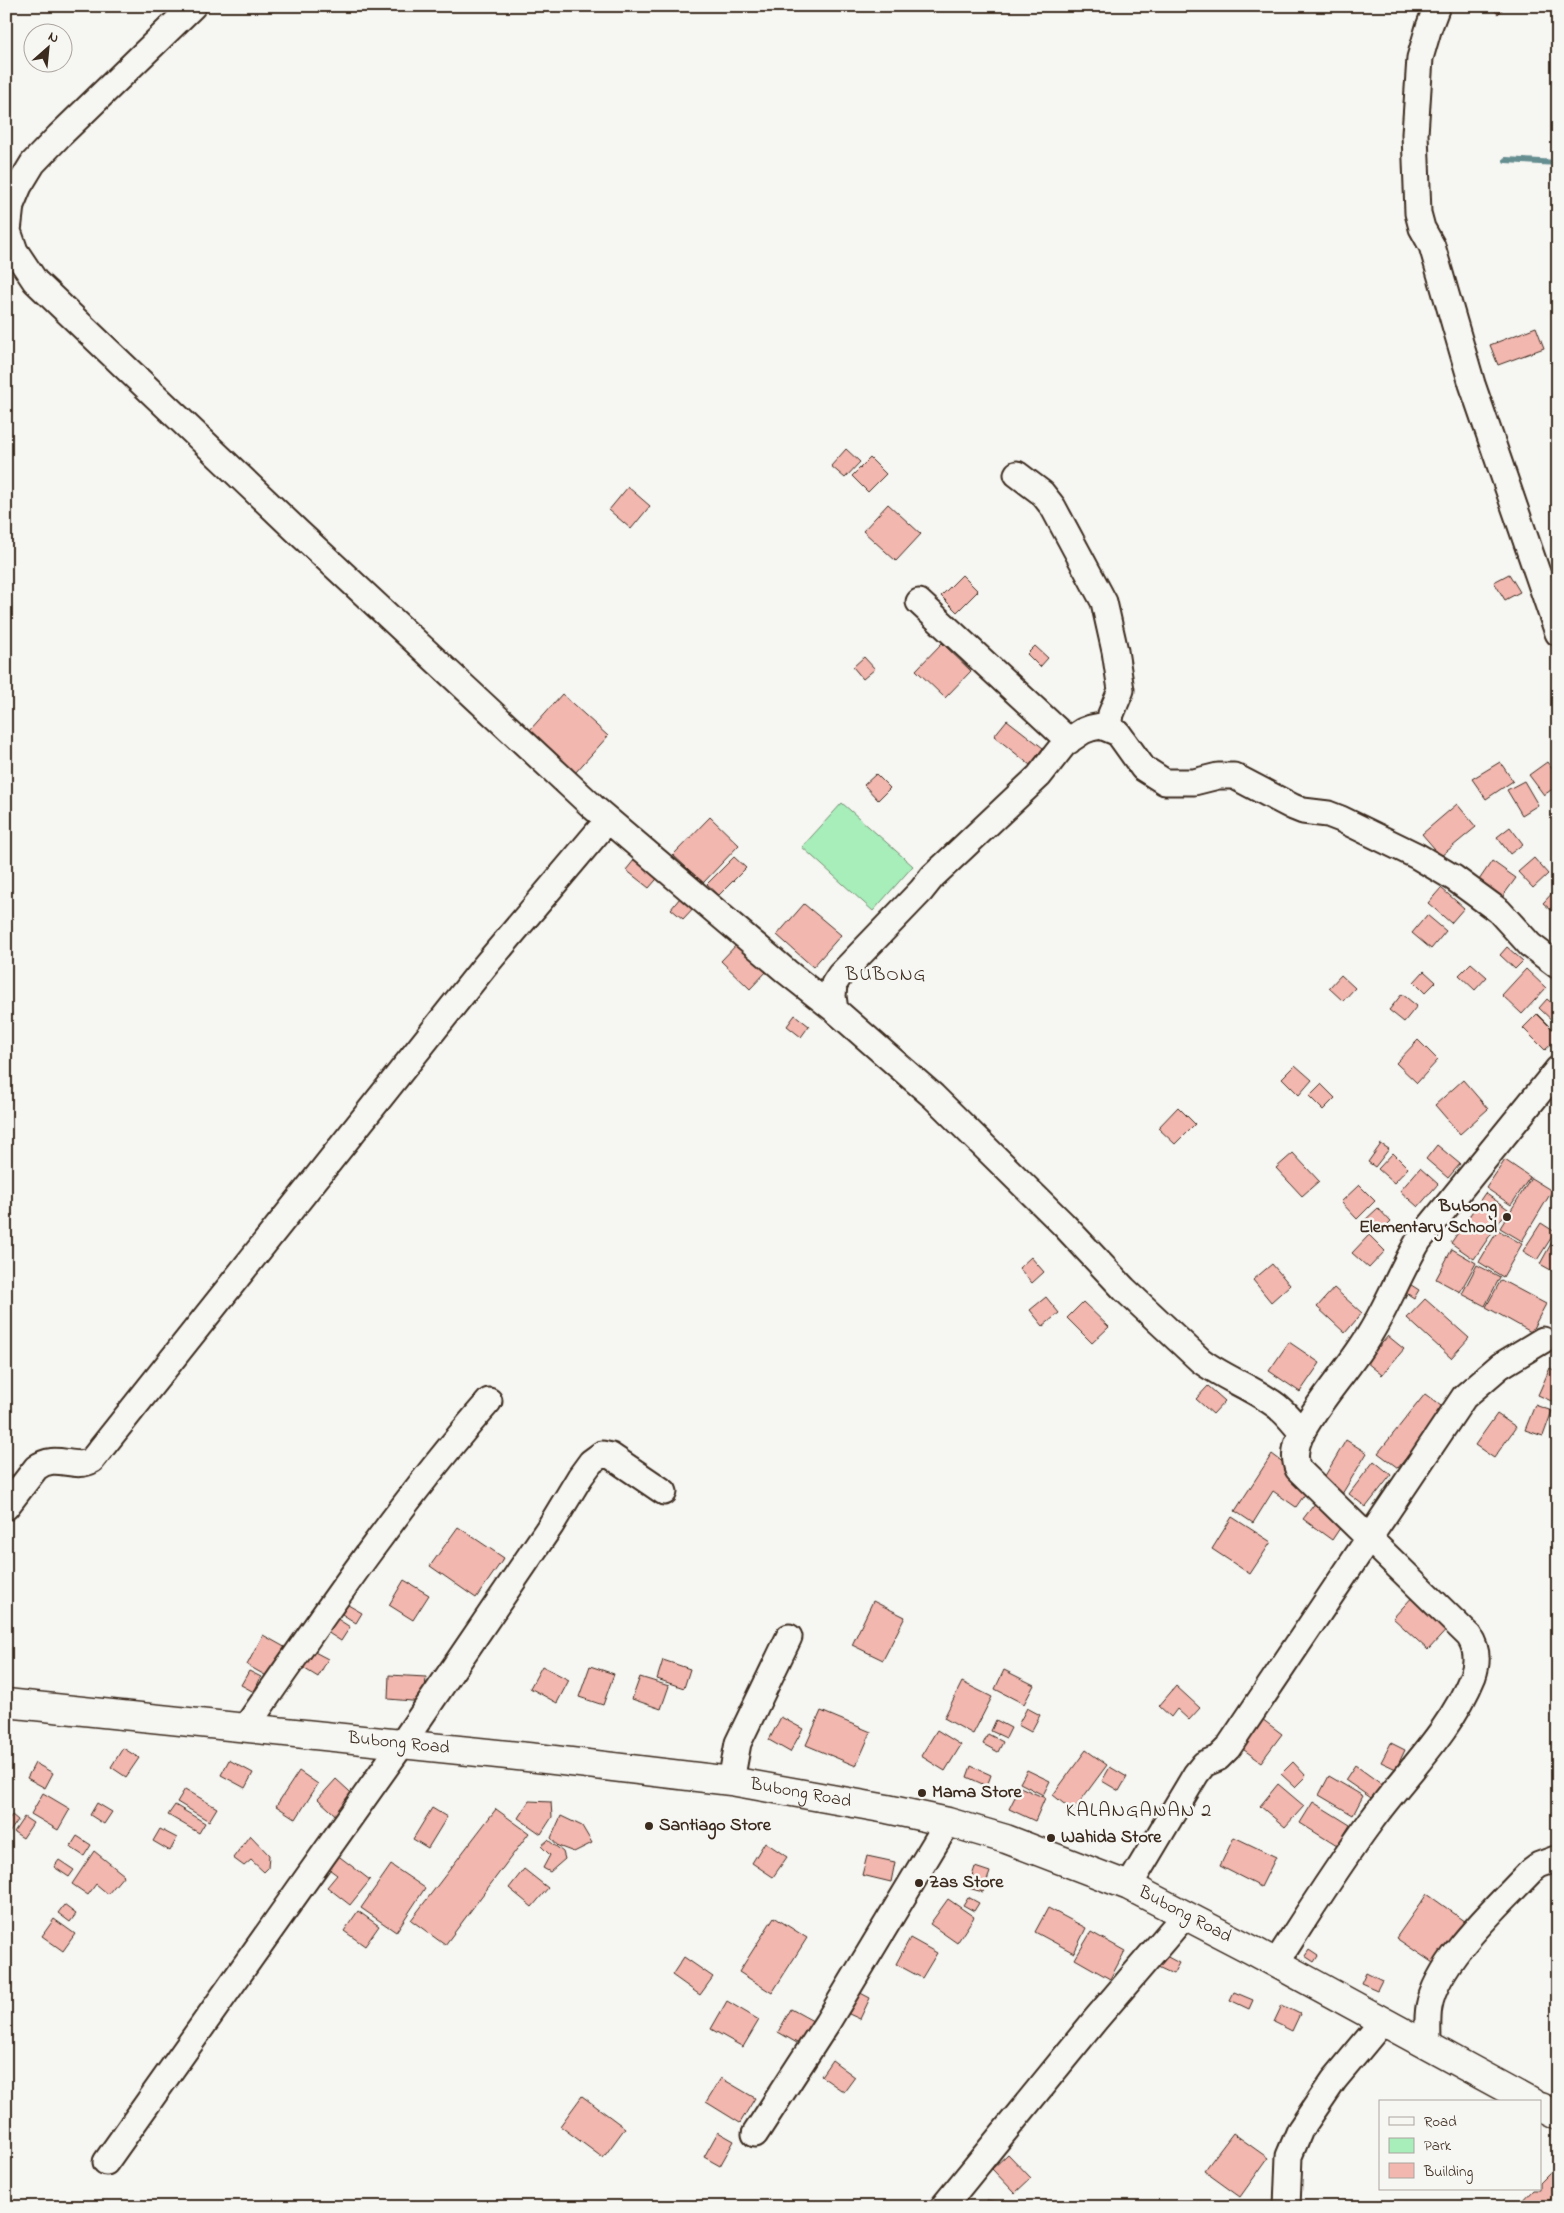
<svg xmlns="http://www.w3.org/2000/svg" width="1564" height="2213" font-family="'Indie Flower',sans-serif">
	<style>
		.green { fill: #a7eebb; stroke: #718c6c }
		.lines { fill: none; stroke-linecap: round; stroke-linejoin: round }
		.stream { stroke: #658e91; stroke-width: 6 }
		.building { fill: #f2b7af; stroke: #3b2a1e }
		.minor-casing { stroke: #3b2a1e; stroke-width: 29 }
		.secondary-casing { stroke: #3b2a1e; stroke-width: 31 }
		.minor { stroke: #f6f6f2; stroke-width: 25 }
		.secondary { stroke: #f6f6f2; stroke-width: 28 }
		.poi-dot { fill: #3b2a1e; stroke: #f6f6f2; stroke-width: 2 }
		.labels { text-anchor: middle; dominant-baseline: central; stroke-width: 5; stroke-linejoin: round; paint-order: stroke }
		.poi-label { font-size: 18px; font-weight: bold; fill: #3b2a1e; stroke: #f6f6f2; text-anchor: start }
		.street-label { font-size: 18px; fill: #3b2a1e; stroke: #f6f6f2 }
		.neighbourhood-label { font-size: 19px; letter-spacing: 1px; fill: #3b2a1e; stroke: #f6f6f2 }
		.quarter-label { font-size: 20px; letter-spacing: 1px; fill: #3b2a1e; stroke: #f6f6f2 }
	</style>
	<rect width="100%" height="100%" fill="#f6f6f2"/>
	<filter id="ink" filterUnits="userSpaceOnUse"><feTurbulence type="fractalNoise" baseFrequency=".02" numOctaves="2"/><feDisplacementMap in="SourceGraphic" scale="10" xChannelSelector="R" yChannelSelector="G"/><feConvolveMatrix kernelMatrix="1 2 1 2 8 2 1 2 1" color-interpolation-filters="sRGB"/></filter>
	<g filter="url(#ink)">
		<!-- green -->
		<path class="green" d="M842 803 913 866 873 911 802 847Z"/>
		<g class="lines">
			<!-- stream -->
			<path class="stream" d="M1506 160 1558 163"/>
		</g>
		<!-- building -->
		<path class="building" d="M1489 6H1506L1498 14Z
			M1536 327 1544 348 1498 365 1490 345Z
			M846 449 860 462 845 478 831 466Z
			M870 458 886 474 868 492 852 476Z
			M628 487 650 506 631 529 609 510Z
			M888 504 921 534 896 561 863 531Z
			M1509 574 1520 592 1505 600 1494 582Z
			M962 575 978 591 957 612 941 596Z
			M942 643 971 671 945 698 916 670Z
			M1035 646 1048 658 1040 667 1027 654Z
			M864 657 875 669 863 679 853 667Z
			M562 694 608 736 575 773 529 731Z
			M1007 720 1043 748 1030 765 994 736Z
			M1500 762 1513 781 1486 799 1472 779Z
			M1547 762 1558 777V785L1544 795 1529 775Z
			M876 774 890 788 878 800 864 785Z
			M1524 781 1538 805 1522 815 1507 790Z
			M1457 804 1476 827 1441 856 1422 834Z
			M710 817 739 845 703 883 673 855Z
			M1510 827 1523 844 1510 854 1497 837Z
			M639 854 662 873 649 888 626 870Z
			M734 857 746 868 719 895 707 884Z
			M1534 858 1548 874 1533 888 1518 872Z
			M1492 861 1516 878 1500 900 1477 883Z
			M1558 887V916L1543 903Z
			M1441 888 1464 908 1451 923 1428 903Z
			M684 893 697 904 683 919 671 909Z
			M804 904 841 935 813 967 777 935Z
			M1427 915 1446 931 1431 949 1412 933Z
			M739 942 768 970 750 989 721 961Z
			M1507 947 1523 961 1515 969 1500 955Z
			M1471 963 1487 977 1475 990 1459 975Z
			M1526 969 1546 988 1522 1014 1502 995Z
			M1424 971 1436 982 1425 993 1414 982Z
			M1341 975 1355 988 1343 1001 1329 988Z
			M1402 994 1417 1006 1404 1022 1389 1010Z
			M1547 999 1558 1009V1026L1539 1008Z
			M1537 1014 1558 1035V1038L1545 1050 1523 1028Z
			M795 1015 809 1026 801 1037 787 1026Z
			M1418 1040 1438 1060 1417 1083 1396 1063Z
			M1295 1065 1312 1080 1299 1095 1282 1078Z
			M1463 1080 1488 1109 1460 1134 1435 1105Z
			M1321 1084 1335 1098 1323 1110 1309 1096Z
			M1178 1107 1195 1124 1175 1144 1158 1128Z
			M1381 1144 1389 1149 1375 1167 1368 1162Z
			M1437 1145 1460 1164 1448 1178 1426 1159Z
			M1293 1153 1319 1181 1302 1196 1276 1168Z
			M1393 1153 1408 1168 1394 1183 1378 1169Z
			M1505 1160 1530 1177 1511 1205 1486 1188Z
			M1420 1168 1438 1184 1418 1207 1400 1191Z
			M1531 1178 1552 1191 1522 1241 1500 1228Z
			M1359 1185 1375 1201 1357 1219 1341 1202Z
			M1485 1193 1508 1209 1474 1259 1451 1243Z
			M1378 1208 1391 1222 1379 1234 1365 1220Z
			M1541 1223 1555 1232 1537 1260 1523 1251Z
			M1498 1230 1522 1244 1503 1277 1479 1262Z
			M1558 1231V1274L1540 1264Z
			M1369 1235 1385 1251 1369 1268 1352 1253Z
			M1452 1249 1476 1263 1460 1292 1436 1279Z
			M1031 1257 1044 1272 1032 1283 1019 1268Z
			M1272 1264 1290 1285 1271 1302 1253 1280Z
			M1477 1265 1500 1277 1485 1306 1462 1294Z
			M1501 1280 1546 1304 1531 1332 1486 1307Z
			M1408 1283 1419 1290 1414 1298 1403 1291Z
			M1334 1288 1362 1313 1345 1333 1317 1307Z
			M1046 1297 1059 1313 1043 1326 1030 1310Z
			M1425 1299 1469 1338 1451 1358 1407 1318Z
			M1083 1302 1109 1327 1092 1343 1067 1318Z
			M1388 1336 1404 1349 1382 1375 1366 1362Z
			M1289 1342 1320 1363 1300 1392 1269 1371Z
			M1550 1368 1558 1372V1404L1538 1395Z
			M1208 1386 1225 1401 1213 1414 1196 1399Z
			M1425 1394 1445 1409 1398 1468 1378 1453Z
			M1535 1405 1552 1411 1543 1436 1525 1430Z
			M1497 1414 1516 1427 1494 1458 1475 1445Z
			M1346 1440 1367 1453 1342 1494 1322 1481Z
			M1272 1454 1312 1484 1296 1507 1273 1491 1253 1523 1235 1511Z
			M1374 1461 1391 1475 1366 1507 1349 1494Z
			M1316 1502 1344 1522 1332 1540 1303 1519Z
			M1232 1517 1271 1542 1250 1574 1212 1549Z
			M458 1527 504 1558 476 1598 430 1566Z
			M404 1580 429 1595 413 1620 389 1605Z
			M1416 1593 1451 1625 1428 1650 1393 1618Z
			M873 1601 905 1617 883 1660 852 1645Z
			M348 1605 362 1613 356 1623 342 1614Z
			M336 1618 350 1627 341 1641 327 1632Z
			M263 1635 288 1649 272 1679 247 1665Z
			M309 1649 328 1659 318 1677 300 1666Z
			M663 1660 690 1669 684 1688 657 1679Z
			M542 1666 569 1680 557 1703 530 1688Z
			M590 1666 614 1674 603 1705 579 1697Z
			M1004 1670 1034 1685 1024 1704 995 1689Z
			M249 1671 261 1677 254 1692 241 1685Z
			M389 1675 426 1677 424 1702 388 1699Z
			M640 1677 669 1686 661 1709 632 1699Z
			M962 1682 992 1697 973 1734 944 1718Z
			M1176 1686 1200 1708 1189 1720 1177 1709 1171 1717 1159 1706Z
			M1027 1708 1040 1715 1031 1732 1018 1725Z
			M821 1711 871 1732 856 1766 806 1745Z
			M1258 1716 1282 1734 1261 1762 1237 1745Z
			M781 1717 803 1729 790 1752 769 1740Z
			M996 1720 1011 1728 1006 1738 991 1731Z
			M937 1730 961 1745 945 1771 921 1756Z
			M988 1734 1003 1742 998 1752 983 1744Z
			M1391 1743 1405 1750 1396 1769 1381 1762Z
			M123 1748 139 1758 126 1777 111 1767Z
			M1086 1750 1107 1765 1073 1811 1053 1795Z
			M229 1760 253 1773 245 1788 221 1775Z
			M1293 1762 1306 1776 1295 1787 1281 1774Z
			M35 1763 53 1773 45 1788 27 1778Z
			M1355 1765 1384 1786 1374 1800 1345 1780Z
			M971 1766 991 1775 987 1786 967 1777Z
			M1110 1767 1127 1777 1119 1791 1102 1781Z
			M1027 1770 1050 1781 1043 1795 1020 1783Z
			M299 1771 318 1784 296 1819 276 1806Z
			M1329 1776 1363 1796 1353 1815 1319 1795Z
			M336 1779 360 1801 342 1821 318 1799Z
			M1278 1784 1304 1806 1285 1827 1260 1806Z
			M1020 1787 1045 1798 1035 1821 1009 1809Z
			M185 1789 217 1808 209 1821 177 1802Z
			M43 1793 70 1809 58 1830 31 1814Z
			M529 1801 551 1802 552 1817 541 1834 518 1818Z
			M1313 1802 1350 1825 1337 1846 1300 1823Z
			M97 1803 112 1812 104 1824 90 1815Z
			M175 1805 205 1823 199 1833 168 1815Z
			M432 1808 447 1817 428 1848 413 1839Z
			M496 1809 529 1833 445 1945 411 1920Z
			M12 1815 18 1820 9 1833 6 1831V1823Z
			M561 1816 582 1826 592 1843 574 1852 558 1846 551 1838Z
			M24 1817 33 1823 23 1838 14 1832Z
			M160 1829 177 1838 170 1851 153 1841Z
			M250 1835 269 1855 268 1868 264 1872 251 1860 244 1866 233 1858Z
			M77 1836 91 1845 84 1856 70 1847Z
			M1234 1837 1276 1857 1261 1887 1220 1866Z
			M548 1840 563 1852 565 1859 550 1872 543 1868 550 1855 541 1846Z
			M765 1842 787 1857 773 1877 752 1863Z
			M94 1851 124 1875 108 1894 96 1884 88 1895 72 1884Z
			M332 1851 370 1880 350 1905 327 1887 337 1875 322 1864Z
			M867 1856 895 1862 891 1882 862 1875Z
			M59 1860 74 1870 69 1877 54 1867Z
			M391 1865 425 1888 396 1932 361 1908Z
			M975 1867 990 1872 983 1892 968 1888Z
			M524 1869 548 1888 532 1907 509 1888Z
			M1427 1894 1469 1924 1439 1967 1396 1938Z
			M968 1897 979 1903 974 1911 963 1905Z
			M948 1899 974 1917 957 1943 930 1924Z
			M64 1905 76 1914 70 1922 58 1913Z
			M1048 1908 1086 1928 1074 1953 1035 1932Z
			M358 1911 379 1926 365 1946 344 1931Z
			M774 1917 807 1938 772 1993 739 1972Z
			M54 1919 75 1934 63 1951 42 1936Z
			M1091 1932 1125 1951 1110 1979 1075 1959Z
			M910 1938 937 1953 922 1978 896 1964Z
			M1309 1950 1318 1956 1314 1962 1305 1956Z
			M1164 1955 1179 1963 1173 1974 1158 1967Z
			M684 1957 713 1977 700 1995 672 1975Z
			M1366 1972 1382 1980 1377 1990 1361 1983Z
			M849 1987 870 1998 860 2019 838 2009Z
			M1234 1992 1253 2000 1249 2009 1230 2000Z
			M727 2001 759 2020 743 2047 711 2029Z
			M1282 2005 1300 2014 1292 2031 1274 2022Z
			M791 2009 822 2026 809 2050 778 2032Z
			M832 2060 855 2077 844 2092 821 2076Z
			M721 2078 755 2098 740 2123 706 2102Z
			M582 2096 625 2128 603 2158 560 2126Z
			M718 2132 734 2141 720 2166 704 2157Z
			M1233 2133 1268 2158 1240 2197 1204 2171Z
			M1008 2154 1031 2178 1015 2193 992 2169Z
			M1550 2172 1558 2179V2191L1543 2207H1516L1533 2189H1540V2182Z
			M987 2200 1003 2203V2207H985Z"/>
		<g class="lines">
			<!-- minor casing -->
			<g class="minor-casing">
				<path id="minor" d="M193 6 59 136 33 163 19 186 11 205 8 231 15 251 35 281 297 531 593 807 787 972 835 1010 933 1096 1063 1224 1124 1289 1200 1360C1221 1376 1246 1385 1268 1400 1282 1408 1292 1421 1302 1433
					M1437 6 1429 27 1420 58 1415 134 1418 213 1422 228 1432 246 1472 384 1558 633
					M1017 474 1042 493 1053 507 1104 602 1115 651 1121 690 1111 714 1109 728
					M919 602 1069 741
					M835 1010 833 996 834 984 840 975 921 891 933 876 1039 776 1065 743 1083 731 1091 728 1101 726 1118 733 1143 768 1165 782H1194L1218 776H1234L1293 807 1303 811 1328 814 1341 819 1417 856 1454 878 1499 911 1530 945 1558 966
					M6 1507 36 1468C56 1452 74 1471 92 1460L484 967 608 820
					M246 1727C323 1616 400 1503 489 1401
					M731 1781 738 1743 789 1637
					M1129 1886 1196 1774 1204 1764 1218 1758 1228 1748 1464 1397 1500 1366 1543 1340
					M1276 1963C1307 1915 1337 1867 1371 1821 1405 1774 1451 1731 1473 1676 1478 1662 1477 1648 1469 1636L1298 1469C1293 1457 1296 1444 1302 1432 1321 1397 1351 1367 1371 1332 1389 1302 1401 1270 1419 1240L1558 1069
					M1428 2045C1428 2033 1427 2019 1429 2007 1437 1961 1499 1905 1531 1871L1539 1865 1558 1858
					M755 2134 827 2023 948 1822
					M106 2162 402 1744 551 1525 580 1477 591 1462 602 1454 611 1456 664 1492
					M943 2207 1096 2019 1185 1915
					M1287 2207 1289 2156 1300 2130 1334 2080 1383 2021"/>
			</g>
			<!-- secondary casing -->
			<g class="secondary-casing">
				<g id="secondary">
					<path id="s1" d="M6 1703 537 1758 731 1781 887 1809 948 1822 1006 1839 1129 1886 1252 1950 1531 2102"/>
					<path d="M1540 2107 1558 2116"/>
				</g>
			</g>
			<!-- minor -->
			<use href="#minor" class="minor"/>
			<!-- secondary -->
			<use href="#secondary" class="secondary"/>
		</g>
	</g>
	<!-- markers -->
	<g class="poi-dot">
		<circle cx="1507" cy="1217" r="5"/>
		<circle cx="922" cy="1793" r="5"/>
		<circle cx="649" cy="1826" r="5"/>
		<circle cx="1051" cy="1838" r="5"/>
		<circle cx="919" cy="1883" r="5"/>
	</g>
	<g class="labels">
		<!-- poi labels -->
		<g class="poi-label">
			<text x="1497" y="1207" text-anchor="end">Bubong<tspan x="1497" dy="21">Elementary School</tspan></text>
			<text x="932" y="1793">Mama Store</text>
			<text x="659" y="1826">Santiago Store</text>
			<text x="1061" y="1838">Wahida Store</text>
			<text x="929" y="1883">Zas Store</text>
		</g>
		<!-- street labels -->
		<g class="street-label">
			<text stroke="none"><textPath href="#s1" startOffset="395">Bubong Road</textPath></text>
			<text stroke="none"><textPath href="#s1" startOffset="800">Bubong Road</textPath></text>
			<text stroke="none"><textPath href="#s1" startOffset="1205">Bubong Road</textPath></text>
		</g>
		<!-- neighbourhood labels -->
		<g class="neighbourhood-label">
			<text x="886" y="975">BUBONG</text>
		</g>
		<!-- quarter labels -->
		<g class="quarter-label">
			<text x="1139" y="1811">KALANGANAN 2</text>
		</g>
	</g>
	<!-- margin -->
	<rect width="1564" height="2213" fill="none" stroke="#f6f6f2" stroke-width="25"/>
	<rect x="12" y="12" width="1539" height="2188" fill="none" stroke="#3b2a1e" stroke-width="2" filter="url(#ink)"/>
	<!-- legend -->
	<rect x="1379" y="2100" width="162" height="90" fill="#f6f6f2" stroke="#aba49d"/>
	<rect x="1389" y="2117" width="25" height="8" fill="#f6f6f2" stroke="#aba49d"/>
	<text x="1424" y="2126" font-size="15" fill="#3b2a1e">Road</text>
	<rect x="1389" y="2138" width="25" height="15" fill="#a7eebb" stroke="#aba49d"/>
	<text x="1424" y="2150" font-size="15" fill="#3b2a1e">Park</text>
	<rect x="1389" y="2163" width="25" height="15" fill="#f2b7af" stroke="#aba49d"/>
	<text x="1424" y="2176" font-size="15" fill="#3b2a1e">Building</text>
	<!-- north arrow -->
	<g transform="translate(48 48) rotate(27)"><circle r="24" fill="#f6f6f2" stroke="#aba49d"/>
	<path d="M0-4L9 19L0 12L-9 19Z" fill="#3b2a1e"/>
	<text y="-8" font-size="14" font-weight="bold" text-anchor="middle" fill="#3b2a1e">N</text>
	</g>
</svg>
